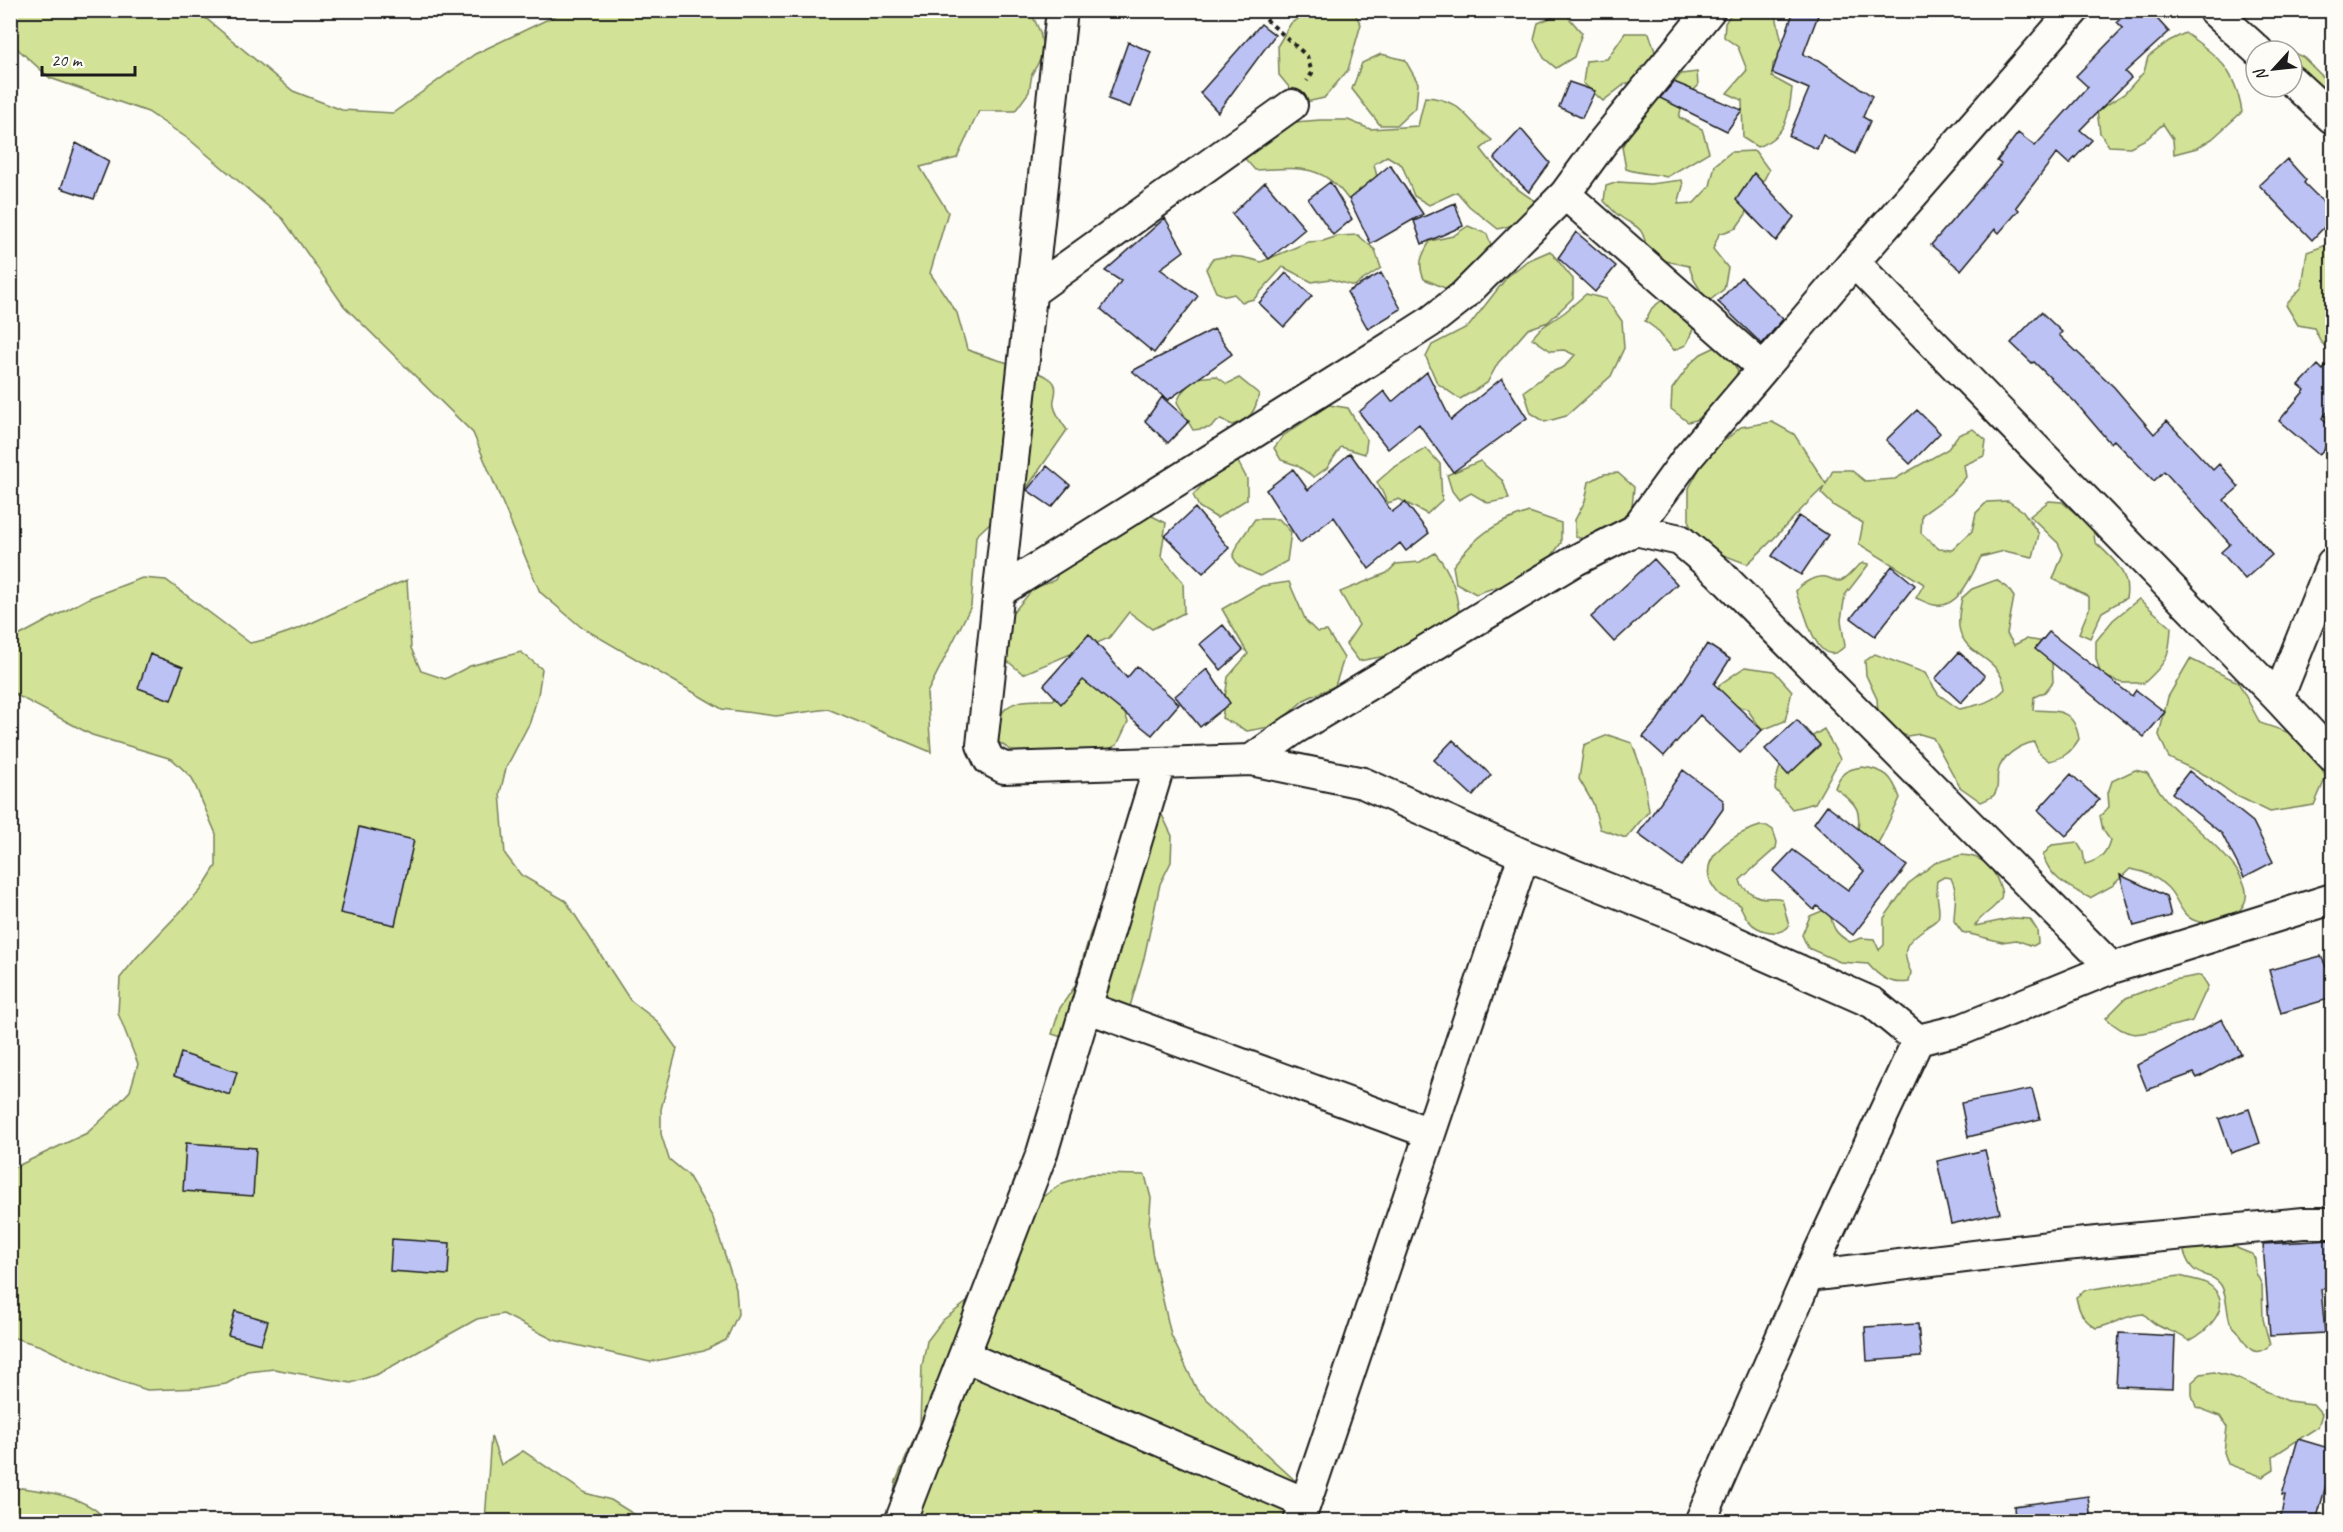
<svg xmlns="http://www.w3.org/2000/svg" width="2343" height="1532" font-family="Caveat,sans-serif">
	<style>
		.green { fill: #d2e397; stroke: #77805a; stroke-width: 1.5 }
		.building { fill: #bcc3f4; stroke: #1c1c1c; stroke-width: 1.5 }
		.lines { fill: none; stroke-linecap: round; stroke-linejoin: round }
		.minor-casing { stroke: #1c1c1c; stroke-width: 34 }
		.path { stroke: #1c1c1c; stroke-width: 4; stroke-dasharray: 4.5 4.5; stroke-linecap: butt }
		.minor { stroke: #fdfcf7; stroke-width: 30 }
	</style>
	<rect width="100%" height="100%" fill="#fdfcf7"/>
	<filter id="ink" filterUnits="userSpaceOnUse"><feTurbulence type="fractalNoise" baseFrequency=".0167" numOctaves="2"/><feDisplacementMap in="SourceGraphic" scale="12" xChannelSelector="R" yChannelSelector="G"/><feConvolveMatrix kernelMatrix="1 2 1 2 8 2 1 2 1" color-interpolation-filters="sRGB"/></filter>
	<g filter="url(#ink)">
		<!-- green -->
		<path class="green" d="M1030 10 1040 32 1043 47 1041 58 1032 74 1029 92 1015 111H979L957 158 920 167 948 212 930 273 957 313 967 349C987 360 1046 369 1054 383 1059 391 1052 398 1054 406 1056 415 1062 423 1067 430L1026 489 976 536 971 606 927 693 931 752 828 709 776 716 722 709 581 627 540 592 473 433 344 306 283 219 190 140 148 112 50 78 11 43V11H197L293 91 342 110 393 113 475 54 565 11Z
			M1311 11H1353L1361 24 1348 70 1324 98 1302 103 1279 75 1278 45 1291 23Z
			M1733 11H1775L1784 52 1773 64 1772 77 1792 88C1789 117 1786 136 1757 147L1743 138 1742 100 1727 93 1747 70 1738 47 1724 37 1725 23Z
			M1564 12 1582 33 1574 57 1556 68 1544 58 1534 39 1538 23Z
			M1625 33H1649L1658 61 1647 77 1625 84 1603 101 1583 83 1586 61 1607 59Z
			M2185 33C2220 57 2235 70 2242 112L2212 139 2197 148 2174 154 2173 139 2163 124 2148 138 2130 147 2109 146 2100 133 2097 111 2124 94 2144 72 2148 57 2169 41Z
			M2292 52 2303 57 2331 85 2332 78V100L2302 72Z
			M1381 54 1405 60 1418 83 1416 107 1397 125H1380L1352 89 1362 63Z
			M1697 72 1698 86 1683 101 1679 117 1702 129 1709 152 1667 177C1653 173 1639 174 1626 169L1622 147 1635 123 1644 111 1664 95 1681 74Z
			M1425 97C1463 99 1465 120 1492 140L1481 149C1499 173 1512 188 1539 203L1513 225 1498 229 1469 206 1457 192 1429 205 1414 196 1402 165 1387 156 1374 164 1381 194 1367 201 1348 199C1322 162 1296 168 1255 170L1239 152 1283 123 1320 120H1348L1370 129 1418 126Z
			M1755 151 1769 170 1746 214 1736 228 1719 234 1713 249 1728 268 1724 289 1708 302 1694 280 1689 266 1666 261 1647 250C1642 222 1636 229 1618 215 1613 211 1608 205 1604 201L1606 186 1618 182 1650 184 1682 180 1683 186 1678 204 1694 203 1710 186 1715 165 1731 152Z
			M1468 226 1487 234 1493 250 1469 280 1447 289 1424 279C1417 263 1422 255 1430 241L1453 236Z
			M1358 235 1375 250 1381 268 1354 286 1330 279 1312 282 1283 267 1254 299 1242 302 1234 294 1226 296 1216 292 1206 269 1212 259C1230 255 1243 256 1261 262L1308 242 1323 241 1338 236Z
			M2332 243V354L2321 342 2314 328 2298 325 2286 305 2302 287 2307 252Z
			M1550 251 1573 279V298L1548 322 1528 329 1498 363 1487 383 1460 399 1437 383 1426 357 1432 345 1469 326 1507 277 1527 261Z
			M1586 294 1606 299 1622 321 1624 348 1611 376 1566 416 1545 422 1531 413 1524 391 1549 373 1564 367 1575 355 1564 350 1551 351 1532 338 1540 329 1565 312Z
			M1666 297 1694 327 1686 345 1674 350 1656 329 1645 321 1652 308Z
			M1722 344 1738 371 1726 399 1712 416 1688 422 1671 409 1672 389 1691 363 1701 354Z
			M1216 376 1227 384 1239 378 1259 394C1255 412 1251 419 1232 425L1221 419 1209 428 1193 430 1177 402 1182 392 1195 378Z
			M1329 405 1348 408 1367 440 1365 454 1341 447 1327 468 1314 477 1296 465 1281 460 1274 448 1283 436Z
			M1772 422 1794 434 1826 484 1833 470H1851L1865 481 1895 479 1948 449 1958 435 1973 429 1986 440 1984 456 1964 465 1966 477 1951 494 1922 515 1921 533 1939 549 1952 550 1972 531 1976 513 1987 502 2008 501 2023 511 2039 534 2033 557 2004 551 1981 557C1972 574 1959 610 1934 605 1928 604 1921 600 1916 598L1924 584 1859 544 1863 523 1834 506 1821 493 1824 487C1797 512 1775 540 1747 564L1705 548 1689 524V488L1707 455 1741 427Z
			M1426 448 1440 464 1442 500 1427 514 1399 499 1388 503 1377 482 1393 468Z
			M1237 460 1247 479V499L1217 518 1199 507 1193 495 1212 475Z
			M1480 461 1503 481 1509 499 1488 503 1471 493 1459 500 1452 491 1447 475Z
			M1618 473 1634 487 1632 507 1616 527 1596 541 1575 537V520L1585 501 1589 482 1604 474Z
			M2049 501 2062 502 2093 528 2095 542C2112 558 2131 573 2126 598L2102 612 2090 638 2079 633 2089 609V597L2053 579 2063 554 2058 543 2030 516Z
			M1529 512 1561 523V543L1539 574 1516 585 1496 587 1476 594 1456 583 1453 566C1477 535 1492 524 1529 512Z
			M1146 513 1166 523 1161 556 1183 582 1184 613 1152 629 1129 612 1109 638 1023 674 999 654 1005 622 1033 589 1055 580 1064 561Z
			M1255 519H1279L1291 532 1287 561 1260 576 1239 566 1233 557 1239 542Z
			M1435 553C1453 574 1456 591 1460 617L1386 656 1359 661 1346 644 1359 625 1340 592 1387 573 1396 564 1420 562Z
			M1863 563 1869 564 1845 595 1841 620 1845 646C1820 672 1808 622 1803 609 1800 603 1797 598 1796 591 1802 583 1816 575 1826 577 1831 578 1835 582 1840 581 1849 579 1854 566 1863 563Z
			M142 578 166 580 250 643C307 632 354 599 407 580L411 648 421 671 445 679 470 666 521 652 542 669 538 695 530 722 506 768 500 793 505 854 521 875 566 901 630 1000 657 1021 677 1049 661 1109V1134L669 1159 688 1175 713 1218 736 1289 738 1314 726 1340 704 1351 650 1362 554 1340 503 1314 477 1319 378 1374 351 1383 274 1369 248 1372 226 1384 201 1388 147 1390 96 1373 41 1346 11 1337V1169L87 1133 108 1114 130 1091 138 1064 118 1013 120 978 136 958 201 890 216 866V834L192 778 172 759 92 735 18 696 11 689V640L89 598Z
			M1996 580 2007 587 2014 597 2007 634 2014 645 2026 639 2051 643 2053 682 2045 692 2034 697 2033 710C2059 711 2074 709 2079 739 2071 752 2064 758 2049 761L2039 753 2034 742C2020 745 2001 756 1998 772 1996 780 2000 787 1994 795 1991 798 1985 800 1981 802L1960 787 1933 738 1920 734 1907 736 1894 731 1878 712 1877 699 1866 675 1865 661 1875 654 1925 673 1938 694 1959 709C1978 705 1992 703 2005 689 2000 654 1964 658 1959 627 1958 618 1960 607 1962 598L1972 589Z
			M1289 582 1306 621 1317 632 1327 631 1344 658 1335 686 1304 700 1275 726 1247 731 1222 718 1228 677 1248 654 1222 609 1262 586Z
			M2139 599 2171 627C2170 657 2166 663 2144 683H2122L2101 675 2096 659V641L2113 620Z
			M2190 659 2238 682 2260 723 2305 738 2326 777 2314 805 2270 812 2235 795 2207 776 2169 758 2159 735 2168 697Z
			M1745 667 1774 671 1792 691 1785 721 1762 730 1747 709 1728 704 1718 694 1719 685Z
			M1085 669 1114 685 1128 722 1117 745 1097 755 1023 758 998 742C998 735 997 724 1000 717 1008 697 1035 700 1053 700Z
			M1824 729 1840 759 1815 803 1792 809 1775 789C1778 753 1796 747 1824 729Z
			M1608 735 1632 743 1643 773 1649 811 1626 838 1600 829 1593 803 1579 779 1584 745Z
			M1862 767C1886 770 1892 776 1900 798L1882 836 1875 848 1856 840C1863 810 1858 805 1835 788 1840 773 1847 769 1862 767Z
			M2135 770 2147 773C2154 783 2161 794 2169 803 2186 823 2278 885 2235 914 2223 921 2209 925 2196 921 2180 916 2178 897 2167 887 2157 877 2144 871 2130 869L2112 886 2090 898C2069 887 2050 879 2043 855L2052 845 2077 842 2083 852 2085 864C2100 860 2106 854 2110 840L2103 830 2100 816 2109 807 2108 793 2112 781Z
			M1139 795 1162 815 1172 836 1171 862 1160 884 1144 958 1129 1010 1078 1042 1052 1034 1060 1008 1075 986 1090 934 1122 857Z
			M1760 826H1767L1773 830 1777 842 1776 848 1740 880 1742 886C1749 892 1756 898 1766 898 1772 898 1775 897 1782 899L1789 926C1780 937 1758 932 1749 921 1745 917 1742 909 1739 904 1732 900 1723 899 1718 893 1689 861 1734 833 1760 826Z
			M1961 855C1982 856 1992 865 1999 884 2001 889 2003 893 2001 898 1995 910 1981 914 1975 926L2014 918 2030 919 2037 930 2038 943 2033 946 2016 940 2002 942 1962 932 1954 921C1954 905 1959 894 1951 878L1944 877 1937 881C1934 893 1942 910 1938 918 1935 922 1931 924 1927 927 1907 941 1899 948 1911 972L1909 982C1891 985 1879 977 1868 964L1840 962 1808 948 1802 935 1810 916 1822 911H1830C1832 927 1835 934 1850 942L1862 938 1874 939 1879 950 1884 945V918L1908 884 1935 863Z
			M2201 975 2208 986 2192 1021C2183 1024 2173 1025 2164 1028 2137 1036 2127 1038 2106 1018L2126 998 2174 980Z
			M1091 1174 1145 1175 1151 1198 1149 1226 1152 1252 1171 1335 1197 1390 1301 1486 1314 1507 1316 1521 900 1522 892 1508 896 1481 920 1425 922 1366 927 1341 943 1320 983 1290 1021 1218 1041 1198 1063 1183Z
			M2222 1236 2239 1249 2252 1254 2255 1259 2256 1273 2262 1285 2263 1319 2270 1345C2253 1360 2247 1346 2239 1333 2236 1328 2232 1327 2230 1322 2226 1310 2228 1297 2221 1285 2209 1269 2194 1283 2184 1252L2187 1246Z
			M2179 1276C2190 1279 2206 1280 2214 1289 2233 1308 2205 1333 2189 1341 2172 1328 2160 1332 2144 1314 2127 1314 2113 1325 2096 1328 2083 1320 2079 1312 2076 1297L2086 1290Z
			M2214 1372 2239 1379 2288 1401 2313 1404 2322 1414 2318 1427 2273 1456 2274 1470 2263 1477 2228 1464 2224 1452 2227 1427 2220 1416 2196 1407 2192 1395V1382L2201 1374Z
			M491 1436 501 1465 523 1451 585 1493 611 1500 645 1521H485Z
			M22 1488C47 1491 93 1499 106 1521H11V1490Z"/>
		<!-- building -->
		<path class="building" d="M1794 10H1820L1803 55 1819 60 1872 96 1863 117 1870 121 1855 154 1823 135 1817 149 1789 136 1809 89 1772 73Z
			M2130 10H2149L2169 32 2125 72 2131 78 2080 130 2092 140 2069 164 2057 153 2016 207 2019 210 1999 233 1995 229 1961 270 1931 245 2001 164 1997 161 2018 133 2035 146 2088 87 2076 76 2123 28 2117 22Z
			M1261 24 1275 35 1218 112 1200 93Z
			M1128 42 1151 52 1130 107 1108 99Z
			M1569 82 1595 91 1582 118 1559 107Z
			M1674 82 1742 110 1727 131 1660 98Z
			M1521 129 1550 163 1529 192 1494 158Z
			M76 143 109 161 94 199 61 188Z
			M2287 159 2306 180 2304 183 2332 211V219L2312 240 2259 185Z
			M1390 165 1423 214 1371 244 1349 199Z
			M1754 173 1794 217 1776 241 1736 200Z
			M1265 182 1305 229 1269 259 1232 214Z
			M1330 182 1352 219 1333 235 1308 199Z
			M1455 203 1463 226 1422 244 1414 221Z
			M1165 218 1184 251 1160 269 1198 296 1154 353 1101 309 1121 281 1105 271Z
			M1576 232 1616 266 1595 292 1558 258Z
			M1286 273 1312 296 1284 327 1259 303Z
			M1381 273 1401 309 1368 329 1347 292Z
			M1741 277 1783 319 1762 344 1718 302Z
			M2041 312 2062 332 2059 335 2114 387 2154 434 2167 421 2213 470 2219 464 2239 487 2224 500 2272 555 2245 579 2221 552 2230 544 2164 471 2154 481 2114 440 2110 443 2076 403 2034 362 2032 363 2011 343Z
			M1214 329 1232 354 1168 400 1132 371Z
			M2332 358V415L2329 411 2322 418 2332 427V439L2319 455 2279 421 2305 390 2299 385 2318 365 2323 370Z
			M1427 372 1451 420 1502 378 1527 418 1453 472 1419 424 1388 449 1359 412 1384 391 1392 402Z
			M1162 397 1189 421 1168 443 1145 421Z
			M1917 410 1940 433 1910 464 1886 440Z
			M1350 453 1392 512 1405 502 1429 533 1406 551 1400 543 1369 569 1334 517 1300 543 1266 490 1293 469 1308 490Z
			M1047 466 1070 485 1052 507 1027 490Z
			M1195 508 1229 548 1203 573 1165 536Z
			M1799 516 1828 535 1801 575 1772 556Z
			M1654 559 1677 584 1614 642 1591 617Z
			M1892 566 1915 585 1875 636 1851 618Z
			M1223 625 1243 650 1221 670 1200 644Z
			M2049 632 2132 696 2136 690 2165 712 2144 737 2035 649Z
			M1089 634 1127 678 1137 666 1179 704 1152 735 1083 680 1061 704 1044 685Z
			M1707 644 1730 659 1714 684 1762 730 1740 753 1700 715 1664 756 1643 737 1657 721Z
			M1959 652 1985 676 1961 703 1935 679Z
			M150 654 183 667 171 700 138 688Z
			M1207 669 1230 703 1200 727 1175 696Z
			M1797 720 1820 745 1788 775 1765 749Z
			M1453 740 1491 775 1473 796 1434 760Z
			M1683 770 1723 800V809L1682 866 1638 834Z
			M2189 771 2253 822 2273 862 2244 877 2222 834 2172 793Z
			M2071 774 2099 800 2066 836 2038 810Z
			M1827 805 1907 866 1853 935 1817 906 1814 910 1773 871 1793 850 1848 890 1864 871 1814 823Z
			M359 827 414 840 395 925 340 913Z
			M2120 875 2166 896 2171 916 2134 926Z
			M2321 956 2332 979V998L2281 1013 2269 970Z
			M2222 1019 2241 1054 2197 1078 2194 1073 2147 1090 2137 1065Z
			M181 1053 237 1072 230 1095 174 1076Z
			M2032 1089 2040 1119 1968 1137 1961 1103Z
			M2249 1109 2260 1143 2231 1153 2219 1119Z
			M186 1143 256 1148 253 1196 183 1191Z
			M1985 1150 2000 1213 1951 1224 1937 1161Z
			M392 1239 450 1243 448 1275 390 1271Z
			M2332 1240V1288L2321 1289 2325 1333 2270 1336 2263 1244Z
			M235 1311 268 1321 261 1344 228 1335Z
			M1918 1324 1921 1357 1867 1361 1865 1327Z
			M2119 1333 2175 1336 2173 1388 2116 1386Z
			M2298 1439 2332 1449V1464L2316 1521H2280L2285 1495H2282Z
			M2088 1496 2091 1521H2015L2014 1506Z"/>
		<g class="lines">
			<!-- minor casing -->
			<g class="minor-casing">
				<path id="minor" d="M1062 10 982 745 989 760 1004 768 1251 760
					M2074 10 1854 262 2278 698 2332 756
					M2213 10 2258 51
					M2292 81 2332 118
					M1565 194 1763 368
					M1033 291 1292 105
					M1635 530 1688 457 1854 262
					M999 592 1394 345 1430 322 1463 296 1565 194 1603 142 1710 10
					M2278 698 2332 563
					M1086 1007 1430 1133
					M1918 1040 1873 1003 1681 918 1524 855 1363 783 1251 760 1293 730 1576 560 1635 530 1680 540 1718 572 2112 968
					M1808 1276 2065 1245 2304 1223H2332
					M964 1356 1305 1503
					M900 1522 1042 1153 1160 763
					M1299 1522 1524 855
					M1700 1522 1808 1276 1918 1040 1963 1029 2112 968 2332 899"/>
			</g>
			<!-- path -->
			<path class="path" d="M1251 10 1261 15 1307 56 1312 73 1307 81"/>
			<!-- minor -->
			<use href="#minor" class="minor"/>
		</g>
	</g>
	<!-- margin -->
	<rect width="2343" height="1532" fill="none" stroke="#fdfcf7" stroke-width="36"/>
	<rect x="18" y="18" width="2307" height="1496" fill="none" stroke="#1c1c1c" stroke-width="2" filter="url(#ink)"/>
	<!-- north arrow -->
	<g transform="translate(2274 69) rotate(243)"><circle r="28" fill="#fdfcf7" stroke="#a3a29f" stroke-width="1.5"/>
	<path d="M0-4.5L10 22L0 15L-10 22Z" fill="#1c1c1c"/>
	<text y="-9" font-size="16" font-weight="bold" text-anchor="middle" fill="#1c1c1c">N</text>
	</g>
	<!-- scale -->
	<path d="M42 66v9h93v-9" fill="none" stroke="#1c1c1c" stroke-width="3"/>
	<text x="51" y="66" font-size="18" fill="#1c1c1c" stroke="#fdfcf7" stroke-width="4.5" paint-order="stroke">20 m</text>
</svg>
